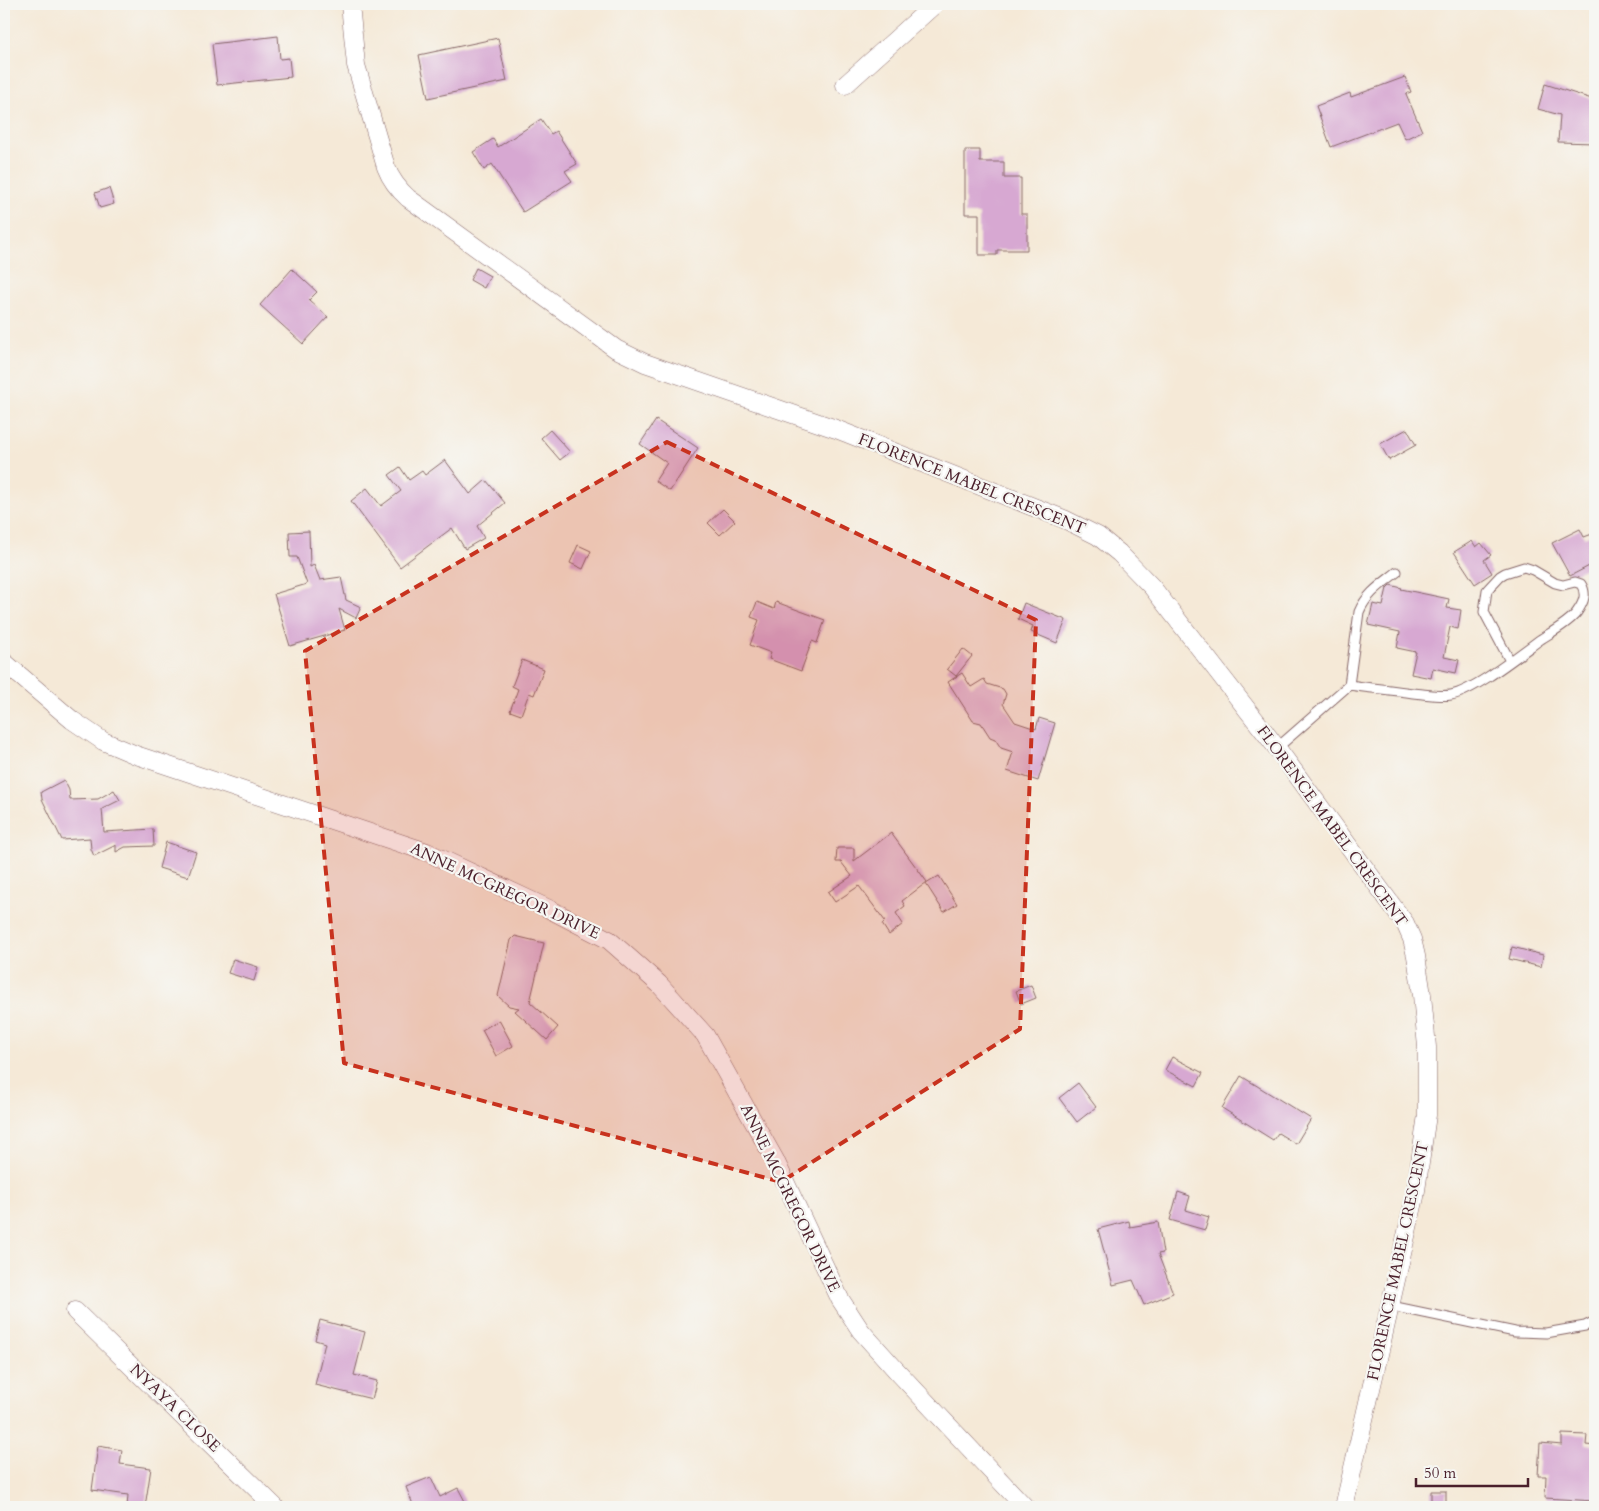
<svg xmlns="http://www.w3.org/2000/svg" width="1599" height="1511" font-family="Cardo,serif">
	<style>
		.building { fill: #d7a8d2 }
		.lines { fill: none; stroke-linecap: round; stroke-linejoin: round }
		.lane-casing { stroke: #866667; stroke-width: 11 }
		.street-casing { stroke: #866667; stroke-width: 19 }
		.lane { stroke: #fff; stroke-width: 9 }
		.street { stroke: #fff; stroke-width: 18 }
		.marked { fill: #c8321e; fill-opacity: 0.2; stroke: #c8321e; stroke-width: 4; stroke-dasharray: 10 6; stroke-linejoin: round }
		.labels { text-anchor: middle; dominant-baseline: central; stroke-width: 4.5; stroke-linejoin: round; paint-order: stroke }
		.street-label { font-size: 16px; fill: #4a1f2b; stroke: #f6f6f2 }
	</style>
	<rect width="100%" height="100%" fill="#f6f6f2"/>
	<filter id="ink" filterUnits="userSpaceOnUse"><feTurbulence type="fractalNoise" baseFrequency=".02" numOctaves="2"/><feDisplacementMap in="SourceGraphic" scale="10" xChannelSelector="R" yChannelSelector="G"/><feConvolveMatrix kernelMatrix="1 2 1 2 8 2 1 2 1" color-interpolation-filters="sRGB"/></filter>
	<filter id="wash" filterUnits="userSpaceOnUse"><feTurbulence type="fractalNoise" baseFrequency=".0096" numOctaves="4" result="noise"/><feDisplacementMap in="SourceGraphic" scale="20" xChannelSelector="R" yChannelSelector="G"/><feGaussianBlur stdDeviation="1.12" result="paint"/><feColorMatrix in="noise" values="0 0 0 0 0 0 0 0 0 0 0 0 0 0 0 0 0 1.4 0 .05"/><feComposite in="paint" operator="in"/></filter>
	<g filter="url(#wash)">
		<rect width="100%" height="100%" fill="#f5e9d7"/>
		<g id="blocks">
			<!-- building -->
			<path class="building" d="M278 36 280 59 289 58 291 77 217 85 212 44Z
				M498 38 507 81 428 98 419 55Z
				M1405 77 1411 92 1406 94 1422 131 1405 139 1397 122 1331 147 1316 106 1350 93 1351 97Z
				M1545 84 1595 100V143L1558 142 1560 115 1538 109Z
				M541 119 551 134 556 131 577 164 565 171 572 181 523 212 492 164 484 170 473 152 493 139 498 147Z
				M965 150H980V162H1004V178H1021V214H1027V250H997V255H979V214H965Z
				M109 188 114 204 100 208 95 193Z
				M476 268 490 276 484 288 470 280Z
				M292 269 317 292 309 300 328 317 303 344 260 305Z
				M656 420 698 448 670 491 655 481 667 463 640 444Z
				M1407 429 1416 445 1389 460 1380 444Z
				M550 430 570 452 560 460 541 438Z
				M445 460 470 494 486 480 505 503 477 526 484 538 465 549 452 528 400 567 351 501 367 488 381 506 401 491 389 475 400 467 409 480 422 471 425 475Z
				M723 509 735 521 720 535 708 523Z
				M1580 529 1584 537 1595 533V563L1570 576 1552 543Z
				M309 531 310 567 314 565 320 580 341 577 346 600 361 607 356 618 339 609 345 630 290 646 274 594 307 584 297 557H290L289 532Z
				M1472 541 1476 547 1481 543 1491 555 1484 560 1492 573 1475 584 1454 552Z
				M578 545 591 551 583 569 570 563Z
				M1390 585 1402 588 1401 589 1449 599 1447 608 1461 610 1458 629 1450 627 1444 657 1459 660 1456 673 1433 668 1431 678 1411 674 1416 652 1397 648 1400 632 1368 625 1373 604 1383 606 1387 588Z
				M757 602 774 609 776 602 825 620 817 643 812 641 801 671 769 659 771 653 750 645 759 620 751 617Z
				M1024 603 1066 620 1057 643 1031 632 1033 626 1018 619Z
				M963 649 972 656 956 676 947 669Z
				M522 660 544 669 534 695 529 693 521 715 510 711 518 689 512 686Z
				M962 673 971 687 984 679 987 684 1003 689 1006 694 1003 704 1015 722 1036 729 1039 718 1055 723 1038 781 1007 771 1013 752 1001 748 995 739 990 737 981 723 973 721 948 682Z
				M64 780 69 790 70 800 98 799 114 790 120 800 102 809 104 832 153 829 154 846 125 847 116 852V845L94 856 91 849 90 838 62 840 42 799 41 792Z
				M891 833 927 882 902 901 905 906 896 913 903 924 889 935 882 924 885 921 859 886 835 902 828 892 852 876 841 862H836L837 848H854V861Z
				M166 842 196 852 188 877 159 868Z
				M939 876 957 904 944 912 926 884Z
				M515 936 544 943 530 1002 558 1027 547 1040 515 1011 519 1008 509 1006 498 996 511 940Z
				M1512 947 1543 955 1541 967 1509 959Z
				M233 959 258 967 254 981 228 973Z
				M1031 985 1036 998 1021 1004 1016 991Z
				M499 1020 513 1046 496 1056 482 1030Z
				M1172 1057 1203 1073 1196 1086 1165 1070Z
				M1241 1076 1311 1119 1296 1144 1278 1133 1273 1140 1222 1108Z
				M1078 1083 1096 1107 1077 1122 1059 1098Z
				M1178 1192 1190 1196 1186 1210 1209 1217 1205 1230 1170 1220Z
				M1129 1221 1130 1227 1158 1222 1163 1253 1158 1254 1173 1293 1144 1305 1133 1280 1113 1285 1098 1229Z
				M320 1320 365 1332 354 1375 377 1381 372 1399 315 1385 325 1343 315 1340Z
				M1562 1434 1587 1435 1586 1445 1595 1446V1501L1545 1498 1546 1476H1538L1540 1443 1562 1445Z
				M98 1446 122 1450 120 1464 151 1468 145 1507H127L128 1495 92 1490Z
				M431 1477 440 1497 458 1488 468 1507H414L406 1487Z
				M1431 1491H1446V1507H1431Z"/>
		</g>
	</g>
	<g filter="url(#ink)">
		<use href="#blocks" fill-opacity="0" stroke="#866667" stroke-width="1"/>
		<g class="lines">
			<!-- lane casing -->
			<g class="lane-casing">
				<path id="lane" d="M1349 685 1359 612C1367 593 1382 584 1397 572
					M1277 748 1349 685C1371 688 1392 690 1413 693 1426 694 1439 697 1451 695 1474 691 1520 654 1541 639 1552 632 1570 622 1577 612 1584 602 1587 594 1581 584L1575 582 1563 585 1555 583 1533 570 1524 567 1505 573 1500 576 1487 590 1484 612 1510 661
					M1391 1306 1515 1332 1546 1333 1585 1326 1595 1321"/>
			</g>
			<!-- street casing -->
			<g class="street-casing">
				<path id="street" d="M350 4 356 65 386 167C391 180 398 189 408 198L616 349 645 363 836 429 1064 519 1098 536 1119 553 1152 587 1277 748 1405 923 1412 939 1416 956 1422 995 1427 1047V1115L1415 1197 1344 1507
					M845 85 935 4
					M4 662 72 720 103 741 136 755 427 852 549 909 609 940 659 984 705 1035 775 1160 840 1299 861 1331 896 1370 1025 1507
					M75 1311 275 1507"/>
			</g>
			<!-- lane -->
			<use href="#lane" class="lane"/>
			<!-- street -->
			<use href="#street" class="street"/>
		</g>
	</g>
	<!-- marked area -->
	<path class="marked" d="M667 442 1036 620 1020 1029 781 1182 344 1063 305 651Z"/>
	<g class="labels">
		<!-- street labels -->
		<g class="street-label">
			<text transform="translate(972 484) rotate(22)">FLORENCE MABEL CRESCENT</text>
			<text transform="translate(1332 826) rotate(54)">FLORENCE MABEL CRESCENT</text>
			<text transform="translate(505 891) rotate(25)">ANNE MCGREGOR DRIVE</text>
			<text transform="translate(790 1198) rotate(64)">ANNE MCGREGOR DRIVE</text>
			<text transform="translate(1398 1261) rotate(-78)">FLORENCE MABEL CRESCENT</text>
			<text transform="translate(175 1408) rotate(44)">NYAYA CLOSE</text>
		</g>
	</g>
	<!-- margin -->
	<rect width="1599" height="1511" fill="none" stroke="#f6f6f2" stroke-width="20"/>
	<!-- scale -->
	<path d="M1416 1478v8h112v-8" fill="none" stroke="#4a1f2b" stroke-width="2.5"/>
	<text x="1424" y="1478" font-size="15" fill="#4a1f2b" stroke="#f6f6f2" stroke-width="4" paint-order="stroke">50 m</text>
</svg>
